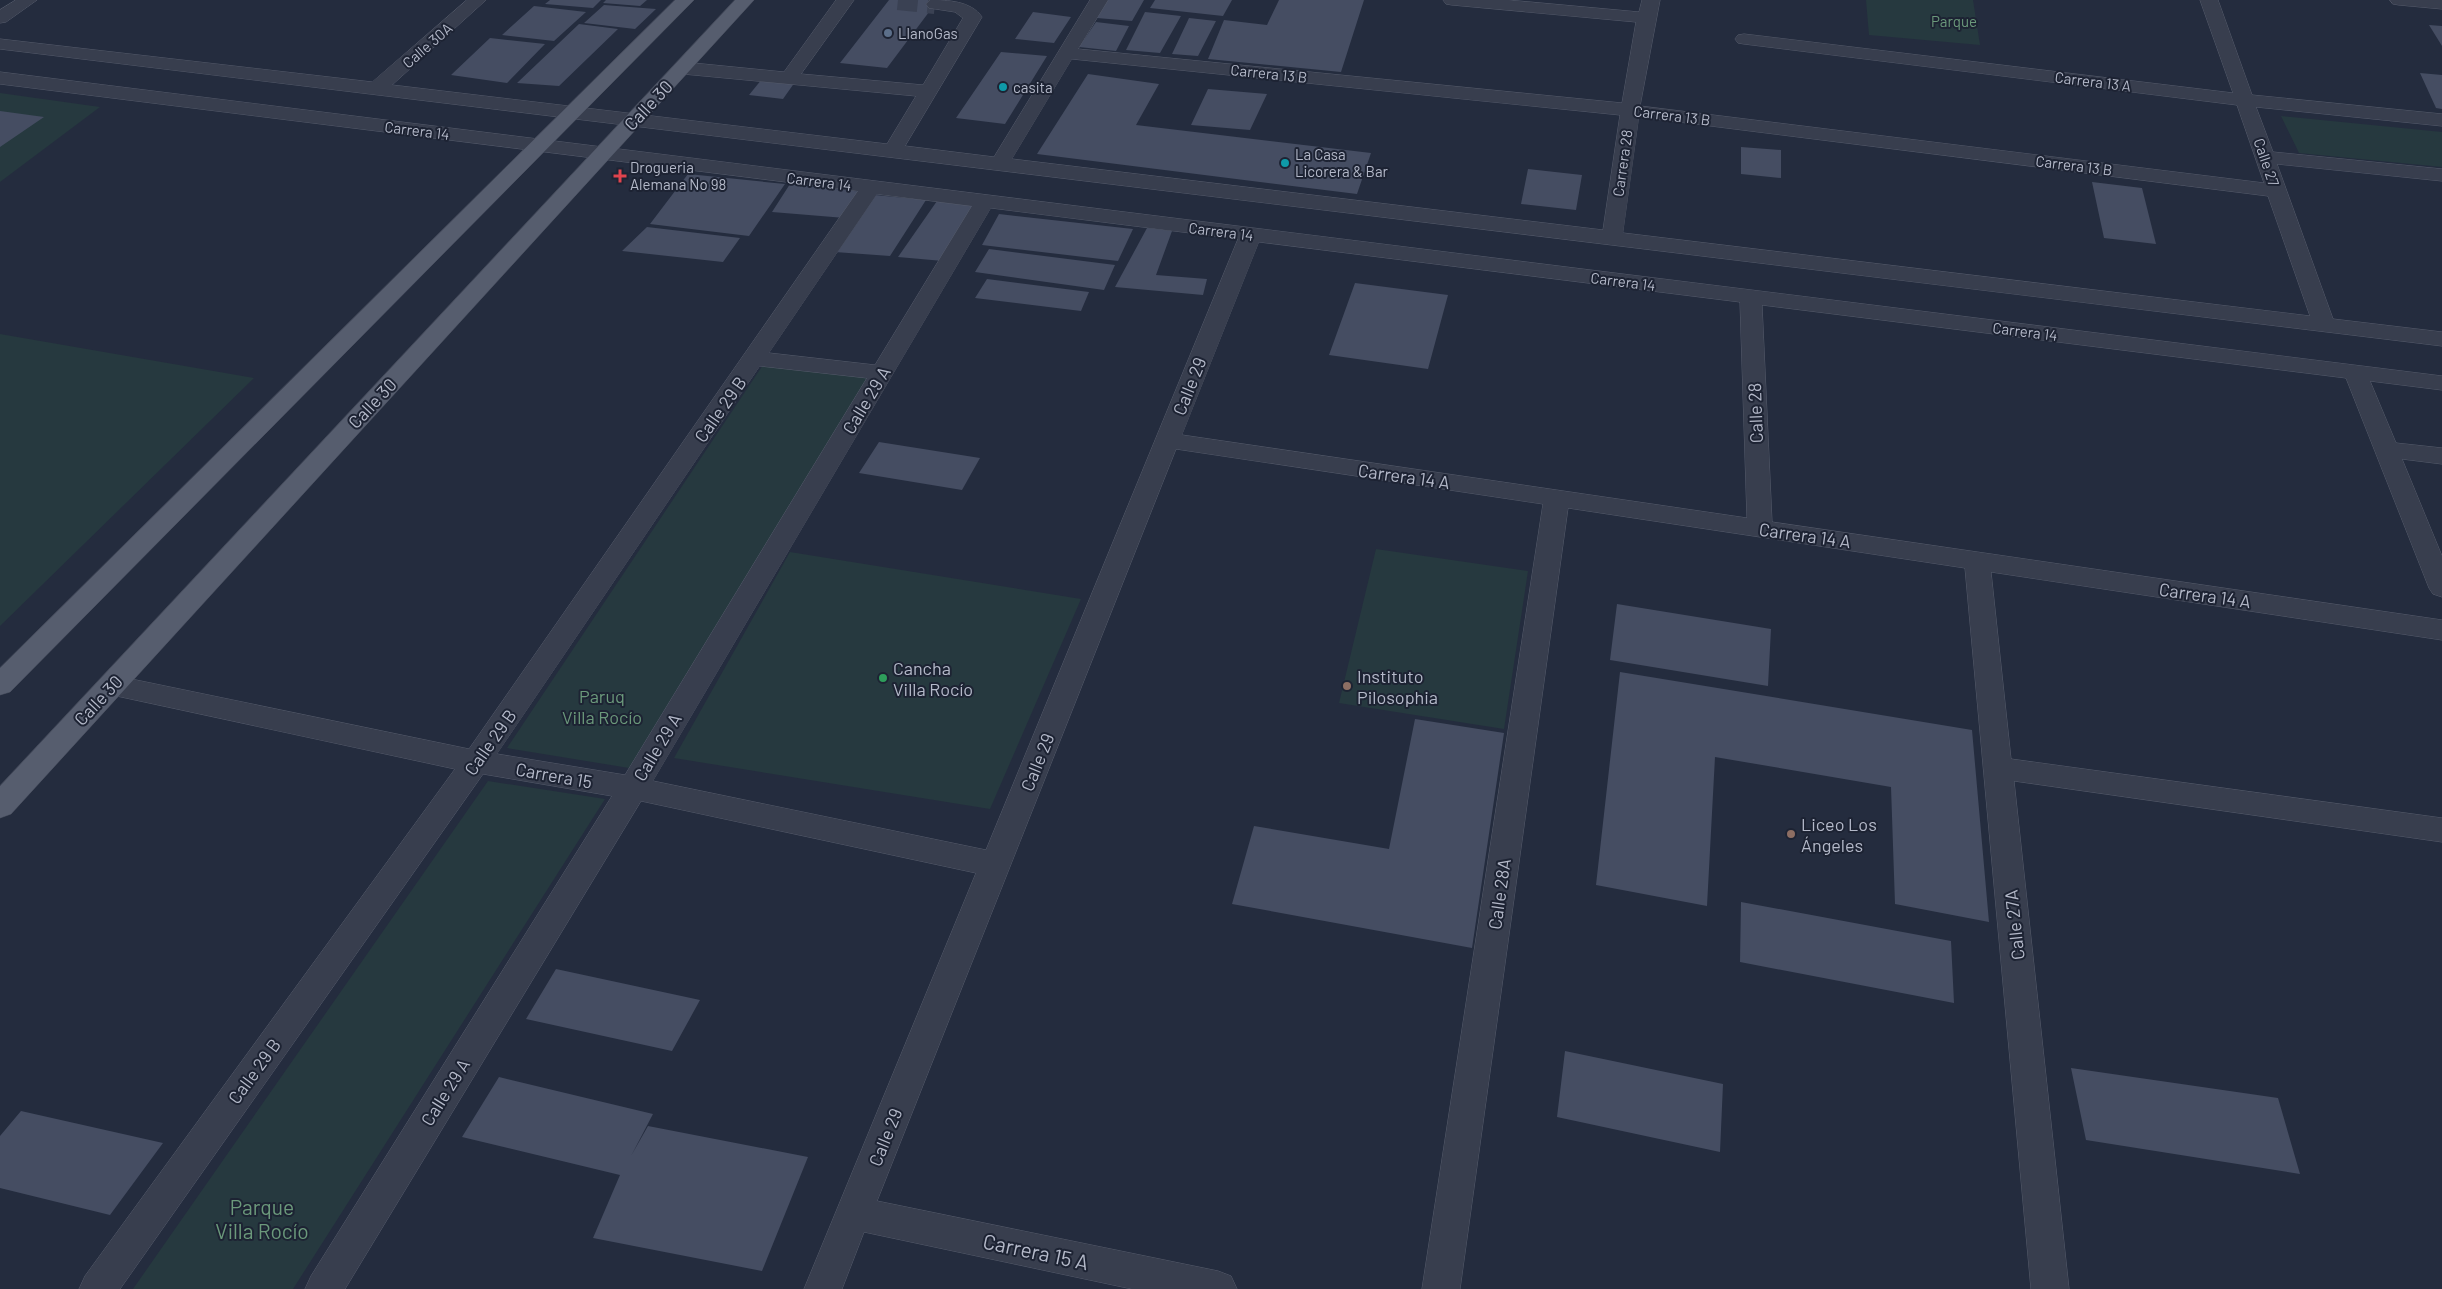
<svg xmlns="http://www.w3.org/2000/svg" width="2442" height="1289" font-family="Barlow,sans-serif">
	<style>
		.green { fill: #26393f }
		.building { fill: #454d62 }
		.lines { fill: none; stroke-linecap: round; stroke-linejoin: round }
		.minor-tunnel { stroke: #3a4153; stroke-width: 20; stroke-dasharray: 20 10; stroke-linecap: butt }
		.minor-casing { stroke: #565c6c; stroke-width: 1 }
		.major-casing { stroke: #414757; stroke-width: 1 }
		.minor { fill: #383e4e; fill-rule: evenodd }
		.major { fill: #565d6e; fill-rule: evenodd }
		.service-dot { fill: #5c6f8a; stroke: #1d2333; stroke-width: 2 }
		.culture-dot { fill: #0f9aa8; stroke: #1d2333; stroke-width: 2 }
		.health-dot { fill: #e0444e; stroke: #1d2333; stroke-width: 2 }
		.leisure-dot { fill: #2e9e5b; stroke: #1d2333; stroke-width: 2 }
		.education-dot { fill: #8d6e63; stroke: #1d2333; stroke-width: 2 }
		.labels { text-anchor: middle; dominant-baseline: central; stroke-width: 4; stroke-linejoin: round; paint-order: stroke }
		.far-park-label { font-size: 15px; fill: #6b997b; stroke: #1d2333 }
		.far-poi-label { font-size: 15px; fill: #b4b9c9; stroke: #1d2333; text-anchor: start }
		.far-street-label { font-size: 15px; fill: #b4b9c9; stroke: #1d2333 }
		.street-label { font-size: 18px; fill: #b4b9c9; stroke: #1d2333 }
		.poi-label { font-size: 18px; fill: #b4b9c9; stroke: #1d2333; text-anchor: start }
		.park-label { font-size: 18px; fill: #6b997b; stroke: #1d2333 }
		.near-park-label { font-size: 21px; fill: #6b997b; stroke: #1d2333 }
		.near-street-label { font-size: 21px; fill: #b4b9c9; stroke: #1d2333 }
	</style>
	<rect width="100%" height="100%" fill="#242c3e"/>
	<!-- green -->
	<path class="green" d="M1866 0H1973L1980 45 1869 35Z
		M0 93 100 107 0 182Z
		M2281 116 2442 132V167L2299 153Z
		M0 334 254 378 0 626Z
		M763 365 868 378 629 768 507 748Z
		M1376 549 1528 571 1504 729 1339 703Z
		M790 552 1081 599 990 809 674 758Z
		M488 781 605 799 293 1289H133Z"/>
	<!-- building -->
	<path class="building" d="M550 0H601L593 8 545 4Z
		M606 0H647L640 6 603 3Z
		M889 0H938L887 68 840 63Z
		M1107 0H1144L1132 21 1097 18Z
		M1155 0H1232L1223 16 1150 8Z
		M1279 0H1364L1341 72 1208 59 1224 20 1267 25Z
		M604 5 656 9 635 29 584 23Z
		M534 6 586 12 554 41 502 35Z
		M1033 12 1071 17 1054 43 1015 39Z
		M1145 12 1181 16 1160 53 1126 50Z
		M1189 18 1216 21 1198 56 1172 54Z
		M1096 22 1129 26 1116 51 1079 47Z
		M579 24 618 29 559 86 517 83Z
		M2429 25 2442 26V46Z
		M490 38 545 44 507 83 451 75Z
		M1001 52 1047 56 1005 124 956 118Z
		M2420 73 2442 75V109L2436 108Z
		M1088 74 1159 84 1136 125 1371 153 1357 194 1037 154Z
		M762 79 795 82 783 99 749 95Z
		M1208 89 1267 94 1250 130 1191 125Z
		M0 111 44 117 0 147Z
		M1741 147 1781 150V178L1741 174Z
		M1528 169 1582 175 1576 210 1521 204Z
		M688 174 785 184 749 236 650 224Z
		M2092 182 2142 188 2156 244 2104 238Z
		M790 184 863 192 845 218 772 212Z
		M875 195 926 200 890 256 835 252Z
		M937 201 977 205 943 261 898 257Z
		M999 214 1133 229 1118 261 982 245Z
		M647 227 740 238 723 262 622 251Z
		M1147 228 1172 231 1156 275 1207 279 1203 295 1115 287Z
		M989 249 1115 265 1104 290 975 272Z
		M987 279 1089 292 1081 311 975 298Z
		M1355 283 1448 295 1428 369 1329 355Z
		M879 442 980 458 962 490 859 473Z
		M1617 604 1771 629 1768 686 1610 660Z
		M1620 672 1972 730 1989 922 1895 904 1891 787 1715 757 1707 906 1596 885Z
		M1415 719 1504 733 1472 948 1232 904 1254 826 1389 849Z
		M1741 902 1951 941 1954 1003 1740 962Z
		M556 969 700 1000 672 1051 526 1019Z
		M1565 1051 1723 1084 1720 1152 1557 1117Z
		M2071 1068 2278 1098 2300 1174 2086 1140Z
		M499 1077 653 1114 631 1156 648 1126 808 1157 762 1271 593 1238 620 1175 462 1137Z
		M21 1111 163 1143 110 1215 0 1188V1136Z"/>
	<g class="lines">
		<!-- minor-tunnel -->
		<path class="minor-tunnel" d="M898 0 935 4"/>
		<!-- minor casing -->
		<g class="minor-casing">
			<path id="minor" d="M16 0H37L6 22 0 23V10Z
				M467 0H486L392 85 887 144 916 96 683 74 676 72 674 68 676 64 683 62 784 72 836 0H854L801 74 923 85 963 18 955 12 929 8 926 4 930 0C948 0 971 1 982 17L905 146 994 157 1090 0H1108L1078 49 1622 103 1636 22 1452 5 1446 4 1443 0H1508L1639 12 1642 0H1660L1640 106 2264 183 2237 105 1744 44 1738 43 1735 39 1738 35 1744 34 2233 93 2200 0H2218L2252 95 2442 114V126L2256 107 2273 152 2442 169V181L2277 164 2333 319 2442 332V346L0 49V39L372 82ZM1072 59 1620 115 1603 230 1012 159ZM1639 117 2268 196 2310 316 1623 233Z
				M2390 0H2442V9L2399 5 2393 4Z
				M0 72 2442 376V390L2370 381 2396 443 2442 448V464L2402 459 2442 556V597L2433 594 2429 588 2346 378 1762 305 1772 522 2442 620V640L1991 572 2011 759 2442 818V842L2014 781 2069 1289H2031L1965 568 1568 508 1460 1289H1422L1543 504 1176 449 877 1201 1218 1271 1231 1276 1237 1289H1132L864 1232 842 1289H804L976 873 641 801 345 1289H305L311 1276 612 796 483 774 120 1289H79L85 1276 455 769 112 695 102 692 98 685 102 678 112 675 469 749 858 191 0 84ZM877 194 972 206 875 365 769 353ZM991 208 1238 239 986 850 653 781ZM1259 242 1740 302 1747 518 1182 435ZM760 366 867 378 625 775 497 754Z"/>
		</g>
		<!-- major casing -->
		<g class="major-casing">
			<path id="major" d="M675 0H694L10 692 0 695V668Z
				M735 0H754L11 814 0 818V786Z"/>
		</g>
		<!-- minor -->
		<use href="#minor" class="minor"/>
		<!-- major -->
		<use href="#major" class="major"/>
	</g>
	<!-- markers -->
	<circle class="service-dot" cx="888" cy="33" r="5"/>
	<g class="culture-dot">
		<circle cx="1003" cy="87" r="5"/>
		<circle cx="1285" cy="163" r="5"/>
	</g>
	<path class="health-dot" d="M617.5 168.5h5v5h5v5h-5v5h-5v-5h-5v-5h5z"/>
	<circle class="leisure-dot" cx="883" cy="678" r="5"/>
	<g class="education-dot">
		<circle cx="1347" cy="686" r="5"/>
		<circle cx="1791" cy="834" r="5"/>
	</g>
	<g class="labels">
		<!-- far-park labels -->
		<g class="far-park-label">
			<text x="1954" y="21">Parque</text>
		</g>
		<!-- far-poi labels -->
		<g class="far-poi-label">
			<text x="898" y="33">LlanoGas</text>
			<text x="1013" y="87">casita</text>
			<text x="1295" y="154">La Casa<tspan x="1295" dy="17">Licorera &amp; Bar</tspan></text>
			<text x="630" y="167">Drogueria<tspan x="630" dy="17">Alemana No 98</tspan></text>
		</g>
		<!-- far-street labels -->
		<g class="far-street-label">
			<text transform="translate(427 45) rotate(-41)">Calle 30A</text>
			<text transform="translate(1269 73) rotate(6)">Carrera 13 B</text>
			<text transform="translate(2093 81) rotate(7)">Carrera 13 A</text>
			<text transform="translate(1672 115) rotate(7)">Carrera 13 B</text>
			<text transform="translate(417 130) rotate(7)">Carrera 14</text>
			<text transform="translate(2267 162) rotate(71)">Calle 27</text>
			<text transform="translate(1622 163) rotate(-82)">Carrera 28</text>
			<text transform="translate(2074 165) rotate(7)">Carrera 13 B</text>
			<text transform="translate(819 181) rotate(7)">Carrera 14</text>
			<text transform="translate(1221 231) rotate(7)">Carrera 14</text>
			<text transform="translate(1623 281) rotate(7)">Carrera 14</text>
			<text transform="translate(2025 331) rotate(7)">Carrera 14</text>
		</g>
		<!-- street labels -->
		<g class="street-label">
			<text transform="translate(648 105) rotate(-47)">Calle 30</text>
			<text transform="translate(1189 386) rotate(-68)">Calle 29</text>
			<text transform="translate(866 400) rotate(-59)">Calle 29 A</text>
			<text transform="translate(372 403) rotate(-47)">Calle 30</text>
			<text transform="translate(720 409) rotate(-55)">Calle 29 B</text>
			<text transform="translate(1755 413) rotate(-92)">Calle 28</text>
			<text transform="translate(1404 476) rotate(8)">Carrera 14 A</text>
			<text transform="translate(1805 535) rotate(8)">Carrera 14 A</text>
			<text transform="translate(2205 595) rotate(8)">Carrera 14 A</text>
			<text transform="translate(98 700) rotate(-47)">Calle 30</text>
			<text transform="translate(490 742) rotate(-55)">Calle 29 B</text>
			<text transform="translate(657 747) rotate(-59)">Calle 29 A</text>
			<text transform="translate(1037 762) rotate(-68)">Calle 29</text>
			<text transform="translate(554 775) rotate(10)">Carrera 15</text>
			<text transform="translate(1499 894) rotate(-82)">Calle 28A</text>
			<text transform="translate(2014 925) rotate(-96)">Calle 27A</text>
			<text transform="translate(254 1071) rotate(-54)">Calle 29 B</text>
			<text transform="translate(445 1092) rotate(-58)">Calle 29 A</text>
			<text transform="translate(885 1137) rotate(-68)">Calle 29</text>
		</g>
		<!-- poi labels -->
		<g class="poi-label">
			<text x="893" y="668">Cancha<tspan x="893" dy="21">Villa Rocío</tspan></text>
			<text x="1357" y="676">Instituto<tspan x="1357" dy="21">Pilosophia</tspan></text>
			<text x="1801" y="824">Liceo Los<tspan x="1801" dy="21">Ángeles</tspan></text>
		</g>
		<!-- park labels -->
		<g class="park-label">
			<text x="602" y="696">Paruq<tspan x="602" dy="21">Villa Rocío</tspan></text>
		</g>
		<!-- near-park labels -->
		<g class="near-park-label">
			<text x="262" y="1206">Parque<tspan x="262" dy="24">Villa Rocío</tspan></text>
		</g>
		<!-- near-street labels -->
		<g class="near-street-label">
			<text transform="translate(1036 1251) rotate(12)">Carrera 15 A</text>
		</g>
	</g>
</svg>
